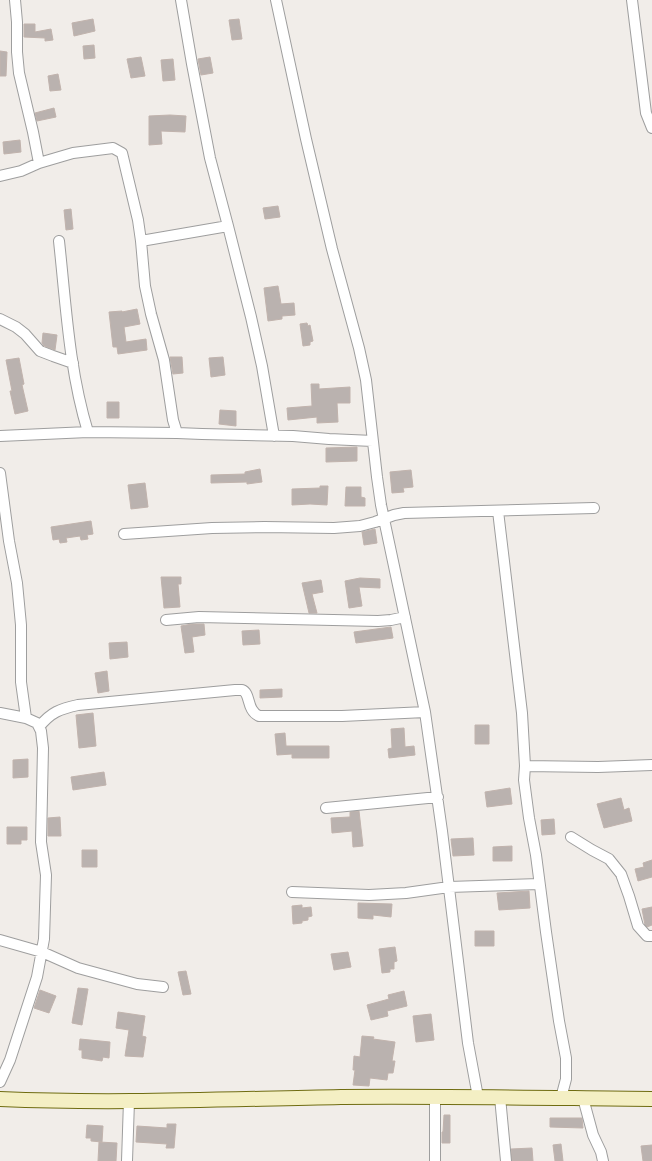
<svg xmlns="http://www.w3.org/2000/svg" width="652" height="1161" font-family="'PT Sans Narrow',sans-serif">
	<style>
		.building { fill: #bab2af; stroke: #c1b3ad }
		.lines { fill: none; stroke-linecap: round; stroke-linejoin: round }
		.street-casing { stroke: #9e9e9e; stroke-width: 12 }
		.secondary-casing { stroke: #6f6c11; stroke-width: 16 }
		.street { stroke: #fff; stroke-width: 10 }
		.secondary { stroke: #f4efc4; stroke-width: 14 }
	</style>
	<rect width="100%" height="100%" fill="#f1ede9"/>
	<!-- building -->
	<path class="building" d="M93 19 95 31 74 36 72 23Z
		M239 19 242 39 232 40 229 20Z
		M24 24H35V32L51 29 53 40 45 41V38L24 37Z
		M94 45 95 58 84 59 83 46Z
		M0 51 7 52 6 76H0Z
		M141 57 145 76 131 78 127 59Z
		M210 57 213 73 201 75 198 59Z
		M173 59 175 80 163 81 161 60Z
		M58 74 61 90 50 91 48 76Z
		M54 108 56 117 37 121 35 113Z
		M170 115 186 116 185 132 161 131 162 144 149 145V116Z
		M20 140 21 152 4 154 3 142Z
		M278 206 280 217 265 219 263 208Z
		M71 209 73 229 66 230 64 210Z
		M278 286 281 304 294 303 295 315 282 316V319L268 321 264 288Z
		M137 309 140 324 124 327 126 342 146 339 147 350 118 354 117 347H113L109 312 122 311V312Z
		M307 323 308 326 310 325 313 341 310 342V345L303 346 300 324Z
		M43 333 57 335 55 350 44 346 42 343Z
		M170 357H182L183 373 173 374Z
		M223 357 225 375 211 377 209 358Z
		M19 358 24 384 22 385 28 411 15 414 10 391H12L6 360Z
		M311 384H319V389L350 387V403H337L338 422 317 423V417L288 420 287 408 312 406Z
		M107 402H119V418H107Z
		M220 410 236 411V426L219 424Z
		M357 447V461L326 462V448Z
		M260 469 262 482 247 484V482L211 483V475L245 474V472Z
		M411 470 413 487 403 488 404 492 392 493 390 472Z
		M145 483 148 507 131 509 128 485Z
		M320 486H328L327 505 310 504 292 505V489L320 488Z
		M346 487H361V497L365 498V506H345Z
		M91 521 93 534 87 535 88 539 81 540 80 536 66 538 67 542 60 543 59 539 53 540 51 527Z
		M375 529 377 543 364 545 362 532Z
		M161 577H181V584H178L180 607 164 608Z
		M360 578 380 579V588L359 587 362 606 349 608 345 581Z
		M321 580 323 592 312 594 317 613H309L302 583Z
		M192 624H204L205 635 192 637 194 652 185 653 181 626Z
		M391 627 393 638 356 643 354 632Z
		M259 630 260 644 243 645 242 631Z
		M127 642 128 657 110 659 109 643Z
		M107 671 109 691 98 693 95 673Z
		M282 689V697L260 698V690Z
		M93 713 96 746 79 748 76 715Z
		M475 725H489V744H475Z
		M404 728 405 747 414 746 415 755 389 758 388 749 392 748 391 729Z
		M285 733 286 746H329V758H292V754L277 755 275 734Z
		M28 759V777L13 778V760Z
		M104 772 106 785 73 790 71 777Z
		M510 788 512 804 487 807 485 792Z
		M621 798 624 810 629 808 632 821 604 828 597 804Z
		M359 811 363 846 353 847 352 831 332 833 331 818 350 817V812Z
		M60 817 61 836H48V818Z
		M554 819 555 834 542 835 541 820Z
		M7 827H27V840H21V844H7Z
		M473 838 474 855 453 856 451 839Z
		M512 846V861H493V847Z
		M82 850H97V867H82Z
		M652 860V877L638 881 635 869 644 867 643 863Z
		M529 891 530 908 499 910 497 893Z
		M358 903 392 904 391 917 373 915V919L358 918Z
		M302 905V908L311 907 312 916 308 917V920L302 921V923L293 924 292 906Z
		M652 907V925L647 927 645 925 642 909Z
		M475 931H494V946H475Z
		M395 947 397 961 394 962V969H390V972L382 973 379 949Z
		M348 952 351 967 334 970 331 954Z
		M186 971 191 994 183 995 178 972Z
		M78 988 88 989 82 1025 72 1023Z
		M40 990 56 996 49 1013 34 1008Z
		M404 991 407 1006 387 1011 388 1016 371 1020 367 1005 389 999 388 995Z
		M118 1012 145 1016 142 1036 146 1037 143 1057 125 1056 129 1030 116 1028Z
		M431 1014 434 1040 416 1042 413 1016Z
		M362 1036 374 1037 373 1039 395 1042 392 1061H395L393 1073H388L387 1080 370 1078 369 1086 353 1085 355 1070H353L354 1056 360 1057Z
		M80 1039 110 1042 109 1058 103 1057 102 1061 82 1058V1050H79Z
		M444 1115H450V1143H442V1132H443Z
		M550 1118H582L583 1128 550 1127Z
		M167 1124H176L174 1148H166L167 1144 136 1142 137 1126 167 1128Z
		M87 1125 103 1126 102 1142 91 1141V1138H86Z
		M99 1142 117 1143 116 1161H98Z
		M561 1144 563 1161H555L553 1145Z
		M652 1145V1161H643L641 1146Z
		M532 1148 533 1161H512L511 1149Z"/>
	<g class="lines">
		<!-- street casing -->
		<g class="street-casing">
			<path id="street" d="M15 0 17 22V52L19 73 33 132 39 163
				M181 0 192 64 210 158 228 226 251 317 262 366 274 436
				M276 0 306 139 332 249 359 348 366 380 377 477 381 505 425 712 442 831 468 1043 478 1097
				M632 0 646 113 652 128
				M0 176 21 171 39 163 73 153 113 148 122 153 138 220 141 241 145 286 151 314 164 360 173 420 177 433
				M59 241C66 305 69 370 88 432
				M141 241 228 226
				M0 319 16 327 25 334 40 351 53 356 73 363
				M0 436 88 432 177 433 202 434 293 436 329 439 373 441
				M0 473 9 541 17 583 21 625V682L26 718
				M498 511 522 713 525 766 524 780 529 818 536 855 546 932 559 1021 566 1058V1079L561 1098
				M124 534 212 528 264 527 334 528 360 526 375 522 394 515 404 513 594 508
				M166 620 199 617 378 621 391 620 405 617
				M0 713 26 718 37 723 41 731 43 748 41 842 46 875 44 939 37 977 10 1060 0 1082
				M39 727C51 712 60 709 78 705L235 690C236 690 241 690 242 690 251 693 246 710 259 716H342L425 712
				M525 766 598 767 652 765
				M326 808 438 797
				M571 837 592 850 609 859 621 874 629 896 638 926 647 936H652
				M292 892 369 895 406 893 449 887 539 884
				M0 940 42 952 78 968 137 984 163 987
				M500 1097 506 1161
				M583 1098 593 1135 601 1152 603 1161
				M127 1161 129 1101
				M435 1161V1097"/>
		</g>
		<!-- secondary casing -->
		<g class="secondary-casing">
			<path id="secondary" d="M0 1099C114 1104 227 1099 341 1097 444 1096 548 1098 652 1099"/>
		</g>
		<!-- street -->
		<use href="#street" class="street"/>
		<!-- secondary -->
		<use href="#secondary" class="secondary"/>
	</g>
</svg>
